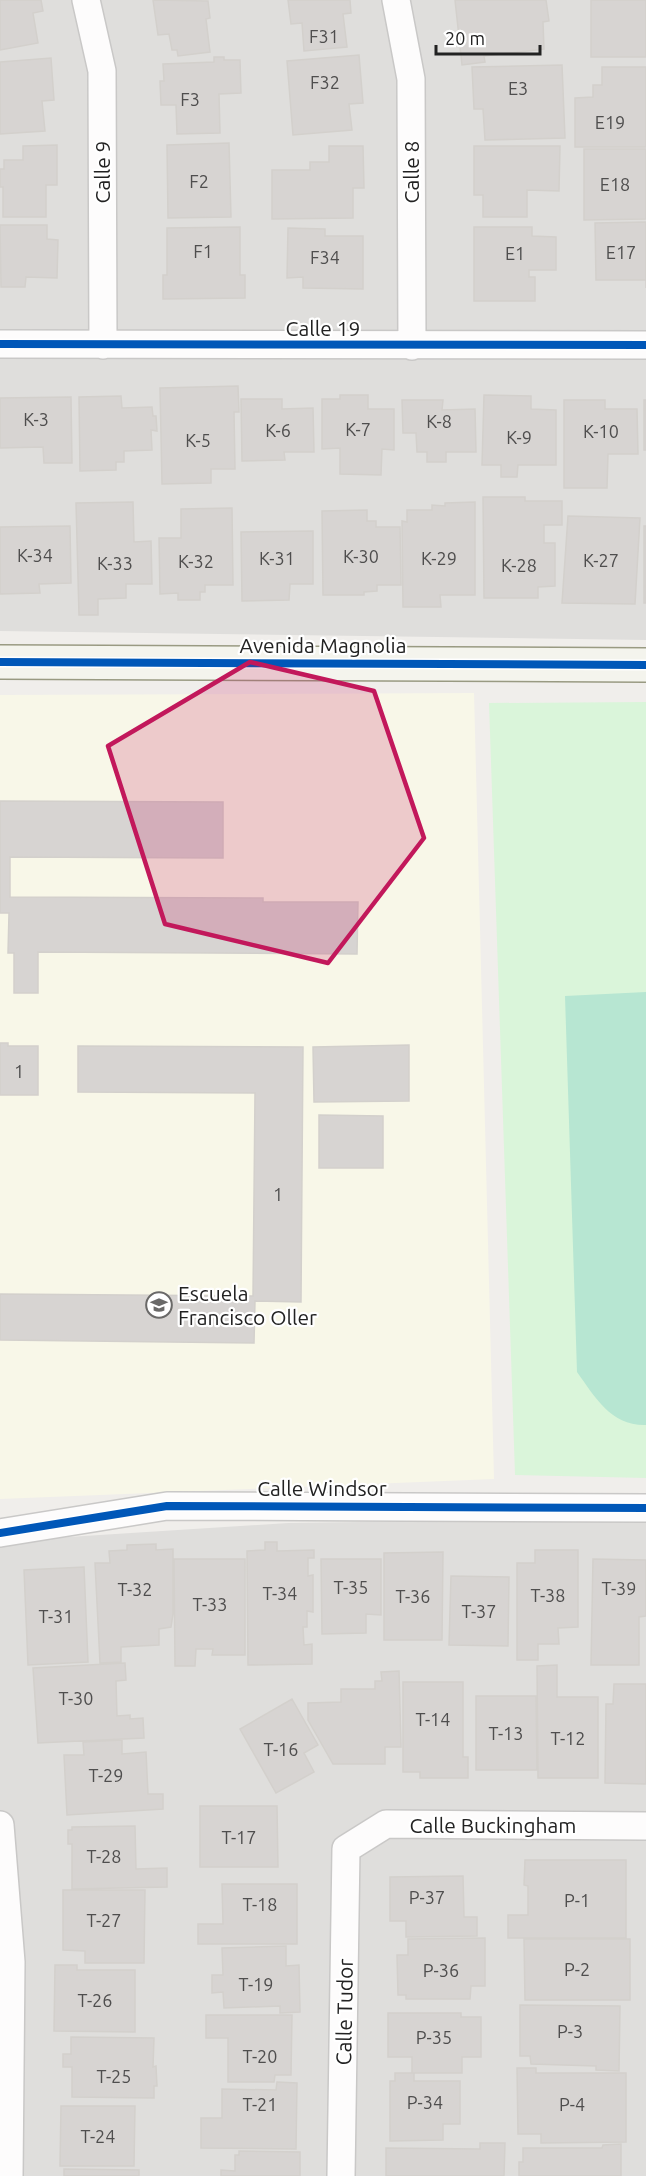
<svg xmlns="http://www.w3.org/2000/svg" width="646" height="2176" font-family="Ubuntu,sans-serif">
	<style>
		.residential { fill: #dfdedc }
		.education { fill: #f8f7e8 }
		.park { fill: #daf5da }
		.pitch { fill: #b7e6d2 }
		.building { fill: #d7d4d2; stroke: #d3d0cc; stroke-width: 1.5 }
		.lines { fill: none; stroke-linecap: round; stroke-linejoin: round }
		.street-casing { stroke: #c9c8c7; stroke-width: 30 }
		.secondary-casing { stroke: #999a82; stroke-width: 36 }
		.street { stroke: #fdfcfc; stroke-width: 27 }
		.secondary { stroke: #f4f4ed; stroke-width: 33 }
		.cycleway-casing { stroke: #fff; stroke-width: 11 }
		.cycleway { stroke: #0057b8; stroke-width: 8 }
		.marked { fill: #c2185b; fill-opacity: 0.2; stroke: #c2185b; stroke-width: 4.5; stroke-linejoin: round }
		.labels { text-anchor: middle; dominant-baseline: central; stroke-width: 4.5; stroke-linejoin: round; paint-order: stroke }
		.number-label { font-size: 18px; fill: #4f4e4e }
		.street-label { font-size: 21px; fill: #222; stroke: #fff }
		.poi-label { font-size: 21px; fill: #222; stroke: #fff; text-anchor: start }
	</style>
	<rect width="100%" height="100%" fill="#f0eeeb"/>
	<!-- residential -->
	<path class="residential" d="M0 0H646V640L0 631Z
		M646 1518V2176H0V1539L6 1541 288 1523Z"/>
	<!-- education -->
	<path class="education" d="M474 693 494 1479 0 1499V695Z"/>
	<!-- park -->
	<path class="park" d="M646 702V1478L515 1475 489 703Z"/>
	<!-- pitch -->
	<path class="pitch" d="M646 992V1425C611 1426 595 1397 577 1372L565 996Z"/>
	<!-- building -->
	<path class="building" d="M0 0H41L43 11 33 13 38 43 0 50Z
		M153 0 208 1 210 18 206 19 210 52 178 56 177 50H172L169 34 158 35Z
		M288 0H350L351 13 343 14 347 47 304 51 302 23 291 24Z
		M455 0H546L549 21 543 22 544 49 484 56 485 62 462 65Z
		M591 0H646V57H591Z
		M359 55 363 103 349 104 352 130 293 135 287 61Z
		M214 57H224V60H240L241 93 219 94 220 133 177 134 176 105H161L160 81H164L163 64 214 62Z
		M51 58 54 100 42 101 45 131 0 134V62Z
		M562 65 565 138 485 140 483 109H474L472 67Z
		M602 67H646V147H575V98L593 97V85H602Z
		M229 143 231 217 168 218 167 145Z
		M57 145V185H46V217H3V187H0V169H4V160H23V146Z
		M329 146H363L364 188H353V218L272 219V170H310V162H329Z
		M474 146H560L559 191 527 190V217H483V195H474Z
		M584 149H646V219L584 220Z
		M646 222V288V280H596L595 223Z
		M0 225H47V239L58 240 57 278 26 277 25 287H1Z
		M240 227V275H245V298L163 299V275H167V228Z
		M474 227H532V236L556 237V270H529V277H535V301H474Z
		M288 228 325 229V236H363V289L303 288V277L287 278Z
		M238 386 239 412H234L235 469H211V483L162 484 160 388Z
		M340 395H368V409H394V450L382 449 381 475 340 474V448L322 449V399H340Z
		M484 395 531 396V409L556 410V465H518L517 477H501V465H482Z
		M121 396 122 408 152 407 153 416H156L157 431 151 430 152 450 124 451V462H116V470L80 471 79 397Z
		M71 397 72 463H44L43 447 0 448V398Z
		M241 399H282V409L313 408 314 452H284L285 460 242 461Z
		M402 400H443L442 410 475 409 476 452H446V462H427V452H417L416 433H403Z
		M564 400H605V409H637L638 454H608L607 488H564Z
		M644 400H646V450H644Z
		M483 497H525V501H562V525H544V543H555V586L538 587V598H484Z
		M133 502 134 542 151 541 152 584H126V598L98 599V615H79L76 503Z
		M475 502V595H440L441 607H403L402 521 407 522V510H432V505L445 506V503Z
		M232 508 233 585H205V592H200V600H178V593L160 594 159 538H181V509Z
		M367 510V521H376V527H400L401 585H377V591L364 592V595H323L322 511Z
		M568 516 640 518 635 604 562 603Z
		M70 526 71 583 39 584 40 593 0 594V527Z
		M644 526H646V603H644Z
		M313 531V584H290L289 600 242 601 241 532Z
		M0 801 223 802V858L10 857V897L263 898V902H358L357 954 38 952V993H14V953H8L9 913H0Z
		M0 1043H8V1046H38V1095H0Z
		M409 1045V1101L314 1102 313 1047Z
		M78 1046 303 1047 301 1302 255 1301 254 1343 0 1340V1294L253 1296 255 1093 78 1092Z
		M319 1115 383 1116V1168H319Z
		M265 1542H277V1551L314 1550V1558H308V1576L313 1575V1612L307 1611V1627H303L304 1645 312 1644V1664L248 1665 247 1551 265 1550Z
		M156 1544V1550L173 1549V1614L171 1627 159 1629V1645L121 1647V1662L100 1663 95 1563H110L109 1551 127 1550V1545Z
		M535 1550H578V1627L558 1628 559 1644H538V1660H517V1563H535Z
		M443 1552 442 1640H384V1553Z
		M174 1559H245V1655H212L213 1649H196L195 1666H175Z
		M321 1559H381V1615L366 1614V1633L322 1634Z
		M593 1559 646 1560V1616L639 1617V1665H591Z
		M84 1567 88 1662 28 1665 24 1570Z
		M451 1576 509 1577 508 1646 449 1645Z
		M125 1663 126 1680 116 1681 117 1716 130 1715V1719L143 1718 144 1738 38 1743 33 1668Z
		M557 1665V1697H598V1778H538L537 1666Z
		M399 1671 401 1747H385V1764H333L308 1720V1703L341 1702V1689H375V1681H382L381 1672Z
		M403 1682H463V1757H468V1778H420V1772H403Z
		M614 1684H646V1784L605 1783 606 1704H613Z
		M476 1696H536L537 1770H476Z
		M292 1699 318 1745 304 1753 314 1772 276 1793 240 1729Z
		M122 1740V1754L146 1752 148 1794H163V1809L67 1815 64 1755H84L83 1742Z
		M200 1806H277L278 1867H200Z
		M135 1826 136 1869 167 1868V1887L72 1889V1844H68V1830H72V1827Z
		M525 1860H626V1938H508V1915H528V1886L524 1885Z
		M463 1876 464 1917H477V1936L406 1937V1921H390V1877Z
		M222 1884H297V1944H198V1924H223Z
		M63 1890H145L144 1963H85V1951L63 1950Z
		M485 1938V1986H471L470 1999H406V1995H398L397 1955H408V1939Z
		M524 1939H630V2000H525Z
		M286 1946V1966L299 1965 300 2012 280 2013V2006L224 2008 223 1992 212 1993V1975H223L222 1948Z
		M55 1965H77V1970H135V2032L54 2031Z
		M520 2005 620 2006 619 2071 596 2070V2066L531 2064 530 2056H520Z
		M388 2013H461V2017H481V2057H462V2073H412V2057H388Z
		M206 2015H292L291 2075H275L274 2082H228V2038H206Z
		M71 2037 154 2038 153 2067 156 2066 157 2086H154V2098L72 2097V2067H63V2054H71Z
		M517 2068H536V2073H626V2142L541 2143V2134H518Z
		M395 2073H414V2081H460V2124H443V2140L390 2141V2081H395Z
		M277 2082 297 2083 296 2149 201 2148V2118H222V2089L276 2090Z
		M61 2106H135L134 2166H60Z
		M480 2143H505L504 2176H386V2148L480 2149Z
		M621 2144V2176H519V2162H523V2148H602L603 2145Z
		M239 2151 300 2152V2176H221V2170L235 2171V2155H239Z
		M64 2169 139 2170V2176H64Z"/>
	<g class="lines">
		<!-- street casing -->
		<g class="street-casing">
			<path id="street" d="M86 0 102 71 103 345
				M396 0 411 79 412 346
				M0 344 646 345
				M0 1533 167 1506 646 1508
				M0 1825 11 1962 9 2176
				M341 2176 346 1849 386 1824 646 1826"/>
		</g>
		<!-- secondary casing -->
		<g class="secondary-casing">
			<path id="secondary" d="M0 662 646 665"/>
		</g>
		<!-- street -->
		<use href="#street" class="street"/>
		<!-- secondary -->
		<use href="#secondary" class="secondary"/>
		<!-- cycleway casing -->
		<g class="cycleway-casing">
			<path id="cycleway" d="M0 344 646 345
				M0 662 646 665
				M0 1533 167 1506 646 1508"/>
		</g>
		<!-- cycleway -->
		<use href="#cycleway" class="cycleway"/>
	</g>
	<!-- marked area -->
	<path class="marked" d="M250 662 374 691 424 838 328 963 165 924 108 746Z"/>
	<!-- icons -->
	<defs>
		<g id="school-ring" transform="scale(1.35)"><circle r="9.5" fill="#fff" stroke="#6a6968" stroke-width="1.5"/><path d="M0-5L7-2L0 1L-7-2ZM-4 1L0 2.5L4 1V4Q0 6-4 4Z" fill="#6a6968"/></g>
	</defs>
	<g fill-rule="evenodd">
		<use href="#school-ring" x="159" y="1305"/>
	</g>
	<g class="labels">
		<!-- number labels -->
		<g class="number-label">
			<text x="324" y="36">F31</text>
			<text x="325" y="82">F32</text>
			<text x="518" y="88">E3</text>
			<text x="190" y="99">F3</text>
			<text x="610" y="122">E19</text>
			<text x="199" y="181">F2</text>
			<text x="615" y="184">E18</text>
			<text x="203" y="251">F1</text>
			<text x="621" y="252">E17</text>
			<text x="515" y="253">E1</text>
			<text x="325" y="257">F34</text>
			<text x="36" y="419">K-3</text>
			<text x="439" y="421">K-8</text>
			<text x="358" y="429">K-7</text>
			<text x="278" y="430">K-6</text>
			<text x="601" y="431">K-10</text>
			<text x="519" y="437">K-9</text>
			<text x="198" y="440">K-5</text>
			<text x="35" y="555">K-34</text>
			<text x="361" y="556">K-30</text>
			<text x="277" y="558">K-31</text>
			<text x="439" y="558">K-29</text>
			<text x="601" y="560">K-27</text>
			<text x="196" y="561">K-32</text>
			<text x="115" y="563">K-33</text>
			<text x="519" y="565">K-28</text>
			<text x="19" y="1071">1</text>
			<text x="278" y="1194">1</text>
			<text x="351" y="1587">T-35</text>
			<text x="619" y="1588">T-39</text>
			<text x="135" y="1589">T-32</text>
			<text x="280" y="1593">T-34</text>
			<text x="548" y="1595">T-38</text>
			<text x="413" y="1596">T-36</text>
			<text x="210" y="1604">T-33</text>
			<text x="479" y="1611">T-37</text>
			<text x="56" y="1616">T-31</text>
			<text x="76" y="1698">T-30</text>
			<text x="433" y="1719">T-14</text>
			<text x="506" y="1733">T-13</text>
			<text x="568" y="1738">T-12</text>
			<text x="281" y="1749">T-16</text>
			<text x="106" y="1775">T-29</text>
			<text x="239" y="1837">T-17</text>
			<text x="104" y="1856">T-28</text>
			<text x="427" y="1897">P-37</text>
			<text x="577" y="1900">P-1</text>
			<text x="260" y="1904">T-18</text>
			<text x="104" y="1920">T-27</text>
			<text x="577" y="1969">P-2</text>
			<text x="441" y="1970">P-36</text>
			<text x="256" y="1984">T-19</text>
			<text x="95" y="2000">T-26</text>
			<text x="570" y="2031">P-3</text>
			<text x="434" y="2037">P-35</text>
			<text x="260" y="2056">T-20</text>
			<text x="114" y="2076">T-25</text>
			<text x="425" y="2102">P-34</text>
			<text x="260" y="2104">T-21</text>
			<text x="572" y="2104">P-4</text>
			<text x="98" y="2136">T-24</text>
		</g>
		<!-- street labels -->
		<g class="street-label">
			<text transform="translate(102 172) rotate(-90)">Calle 9</text>
			<text transform="translate(411 172) rotate(-90)">Calle 8</text>
			<text x="323" y="328">Calle 19</text>
			<text x="323" y="645">Avenida Magnolia</text>
			<text x="322" y="1488">Calle Windsor</text>
			<text x="493" y="1825">Calle Buckingham</text>
			<text transform="translate(344 2012) rotate(-89)">Calle Tudor</text>
		</g>
		<!-- poi labels -->
		<g class="poi-label">
			<text x="178" y="1293">Escuela<tspan x="178" dy="24">Francisco Oller</tspan></text>
		</g>
	</g>
	<!-- scale -->
	<path d="M436 45v9h104v-9" fill="none" stroke="#222222" stroke-width="3"/>
	<text x="445" y="45" font-size="18" fill="#222222" stroke="#ffffff" stroke-width="4.5" paint-order="stroke">20 m</text>
</svg>
